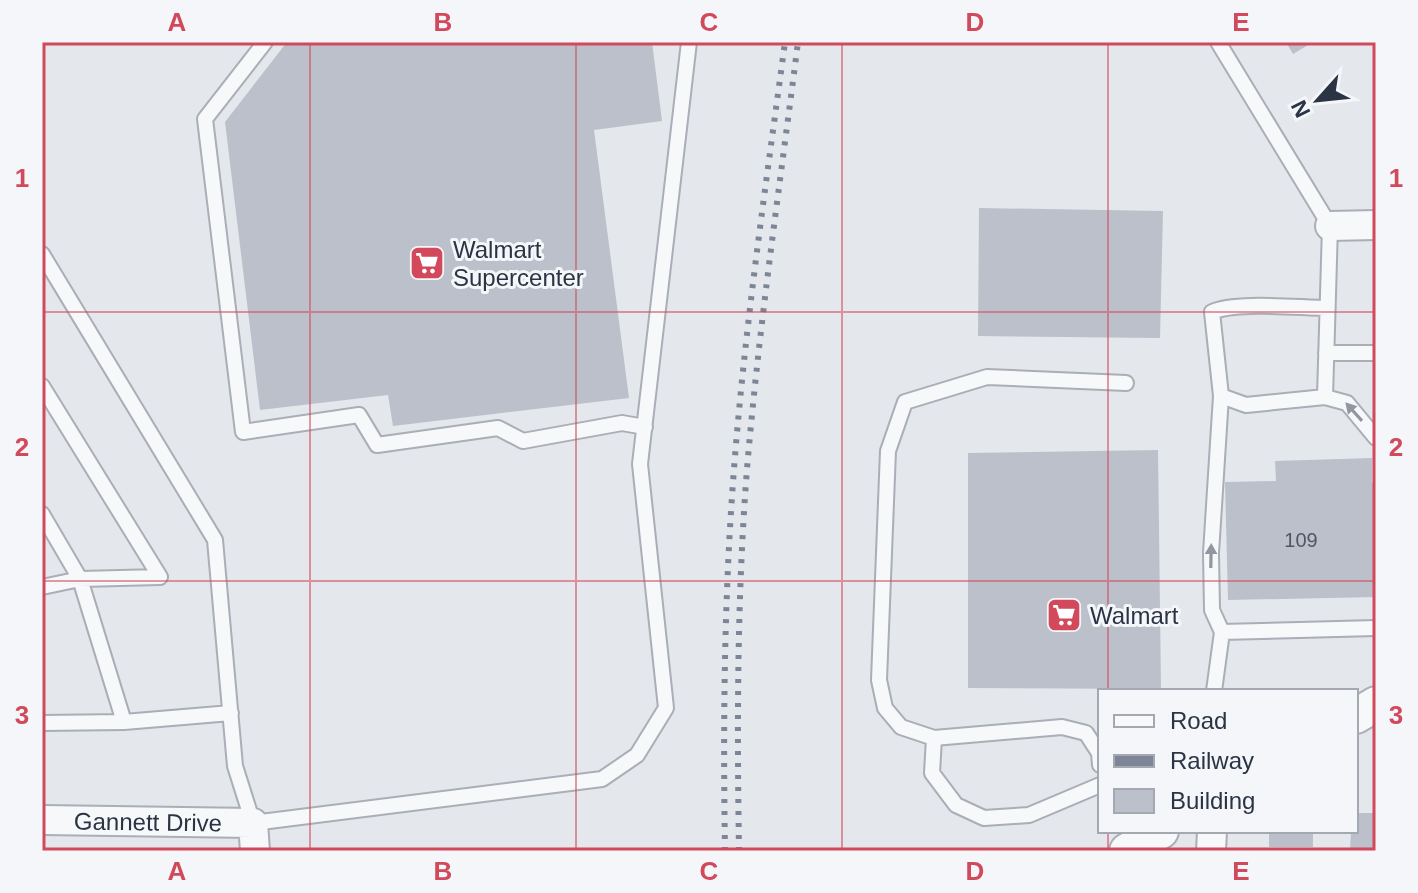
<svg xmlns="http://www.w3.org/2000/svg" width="1418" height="893" font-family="Arial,sans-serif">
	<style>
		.building { fill: #bbc0ca }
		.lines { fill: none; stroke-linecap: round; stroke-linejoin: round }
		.service-casing { stroke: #a9aeb7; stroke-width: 18 }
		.minor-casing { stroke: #a9aeb7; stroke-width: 32 }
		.tertiary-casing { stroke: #a9aeb7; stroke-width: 38 }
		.service { stroke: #f7f8fa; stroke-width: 14 }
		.minor { stroke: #f7f8fa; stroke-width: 28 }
		.tertiary { stroke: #f7f8fa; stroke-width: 34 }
		.rail { stroke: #7d8696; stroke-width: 6; stroke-dasharray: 4 8; stroke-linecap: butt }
		.oneway { fill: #9196a0 }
		.grid { fill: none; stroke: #d1495b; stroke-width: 2; stroke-opacity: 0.55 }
		.labels { text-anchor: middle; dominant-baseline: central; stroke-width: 6; stroke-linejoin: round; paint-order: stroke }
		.number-label { font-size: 20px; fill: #4f5766 }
		.poi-label { font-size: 24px; fill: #2b3445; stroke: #f4f6f9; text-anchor: start }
		.street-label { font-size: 24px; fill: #2b3445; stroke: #f4f6f9 }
		.neatline { fill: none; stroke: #d1495b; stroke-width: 3 }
		.grid-label { font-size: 26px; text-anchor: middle; font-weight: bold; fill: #d1495b }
	</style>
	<rect width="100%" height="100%" fill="#e4e7ec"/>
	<!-- building -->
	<path class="building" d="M287 42H652L662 121 594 130 629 398 393 426 388 395 260 410 225 122Z
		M1286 42H1313L1293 54Z
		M979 208 1163 211 1160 338 978 336Z
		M1158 450 1161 689 968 688V453Z
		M1372 458V483H1376V597L1228 600 1225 482 1276 481 1275 461Z
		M1356 813H1376V851H1350L1351 831H1356Z
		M1269 831H1313V847H1269Z"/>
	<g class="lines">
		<!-- service casing -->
		<g class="service-casing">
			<path id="service" d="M265 42 205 119 243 432 359 415 377 445 498 428 523 441 622 423 645 427
				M1218 42 1330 226 1325 397 1246 405 1221 396 1212 312C1235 301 1300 308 1327 308
				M42 254 215 540 235 766 253 823 602 779 637 755 666 708 640 464 689 42
				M1326 353H1376
				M42 386 160 577 80 579 124 722 231 713
				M1325 397 1347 403 1376 438
				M42 514 80 579 42 587
				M1222 632 1376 628
				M1214 691 1222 632 1212 610 1211 553 1221 396
				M42 723 124 722
				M934 738 932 773 956 805 984 818 1029 815 1100 785
				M1100 765 1099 753 1086 733 1062 727 934 738 901 727 885 708 879 680 888 451 905 402 987 377 1126 383"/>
		</g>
		<!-- minor casing -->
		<g class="minor-casing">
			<g id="minor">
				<path d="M1330 226 1376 225"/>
				<path id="s1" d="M42 820 253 823 255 851"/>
				<path d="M1211 851 1212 831"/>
			</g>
		</g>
		<!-- tertiary casing -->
		<g class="tertiary-casing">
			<path id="tertiary" d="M1356 716 1376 704
				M1127 851 1161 831"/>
		</g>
		<!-- service -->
		<use href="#service" class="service"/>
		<!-- minor -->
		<use href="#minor" class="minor"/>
		<!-- tertiary -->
		<use href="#tertiary" class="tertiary"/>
		<!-- rail -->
		<path class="rail" d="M725 851C723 723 724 597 734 469 745 326 766 184 785 42
			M739 851C737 723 737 597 747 469 759 326 780 184 798 42"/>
	</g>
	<!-- one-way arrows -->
	<defs><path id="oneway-solid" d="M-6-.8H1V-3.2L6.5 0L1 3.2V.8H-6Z" transform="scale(2)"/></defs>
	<g class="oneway">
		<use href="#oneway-solid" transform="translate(1354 412) rotate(-132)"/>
		<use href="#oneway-solid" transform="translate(1211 556) rotate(-89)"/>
	</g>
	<!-- grid -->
	<path class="grid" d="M310 42V851M576 42V851M842 42V851M1108 42V691M42 312H1376M42 581H1376M1108 831V851"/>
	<!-- icons -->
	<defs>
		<g id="supermarket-square" transform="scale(1.8)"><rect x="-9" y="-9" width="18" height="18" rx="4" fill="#d1495b" stroke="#f4f6f9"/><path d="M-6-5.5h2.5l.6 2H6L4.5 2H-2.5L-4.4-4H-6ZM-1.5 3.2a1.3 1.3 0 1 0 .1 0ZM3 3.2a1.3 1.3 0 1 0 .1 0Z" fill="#fff"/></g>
	</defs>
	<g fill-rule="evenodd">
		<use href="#supermarket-square" x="427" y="263"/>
		<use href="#supermarket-square" x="1064" y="615"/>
	</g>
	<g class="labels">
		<!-- number labels -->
		<g class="number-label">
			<text x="1301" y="540">109</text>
		</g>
		<!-- poi labels -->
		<g class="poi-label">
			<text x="453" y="249">Walmart<tspan x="453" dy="28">Supercenter</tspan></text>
			<text x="1090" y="615">Walmart</text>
		</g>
		<!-- street labels -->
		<g class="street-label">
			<text stroke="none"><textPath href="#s1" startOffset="106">Gannett Drive</textPath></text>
		</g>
	</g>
	<!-- border -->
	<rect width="1418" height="893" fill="none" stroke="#f4f6f9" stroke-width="88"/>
	<!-- legend -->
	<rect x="1098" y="689" width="260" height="144" fill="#f4f6f9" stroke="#a4a8b1" stroke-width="2"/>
	<rect x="1114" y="715" width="40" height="12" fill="#f7f8fa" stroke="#a4a8b1" stroke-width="2"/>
	<text x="1170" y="729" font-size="24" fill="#2b3445">Road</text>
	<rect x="1114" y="755" width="40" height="12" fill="#7d8696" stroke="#a4a8b1" stroke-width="2"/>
	<text x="1170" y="769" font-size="24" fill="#2b3445">Railway</text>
	<rect x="1114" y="789" width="40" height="24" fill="#bbc0ca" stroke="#a4a8b1" stroke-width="2"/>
	<text x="1170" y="809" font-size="24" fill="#2b3445">Building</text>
	<!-- north arrow -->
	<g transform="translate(1318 100) rotate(243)" stroke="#f4f6f9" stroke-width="6" paint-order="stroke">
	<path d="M0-6L14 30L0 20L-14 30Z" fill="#2b3445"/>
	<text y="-12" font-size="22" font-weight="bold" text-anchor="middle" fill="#2b3445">N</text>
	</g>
	<rect x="44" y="44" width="1330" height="805" class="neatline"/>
	<g class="grid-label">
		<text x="177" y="31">A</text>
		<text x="443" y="31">B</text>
		<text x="709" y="31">C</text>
		<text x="975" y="31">D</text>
		<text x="1241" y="31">E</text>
		<text x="22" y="187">1</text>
		<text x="1396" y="187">1</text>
		<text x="22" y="456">2</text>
		<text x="1396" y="456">2</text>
		<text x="22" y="724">3</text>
		<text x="1396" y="724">3</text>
		<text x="177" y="880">A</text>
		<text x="443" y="880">B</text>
		<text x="709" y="880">C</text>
		<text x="975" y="880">D</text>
		<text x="1241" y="880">E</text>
	</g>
</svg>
